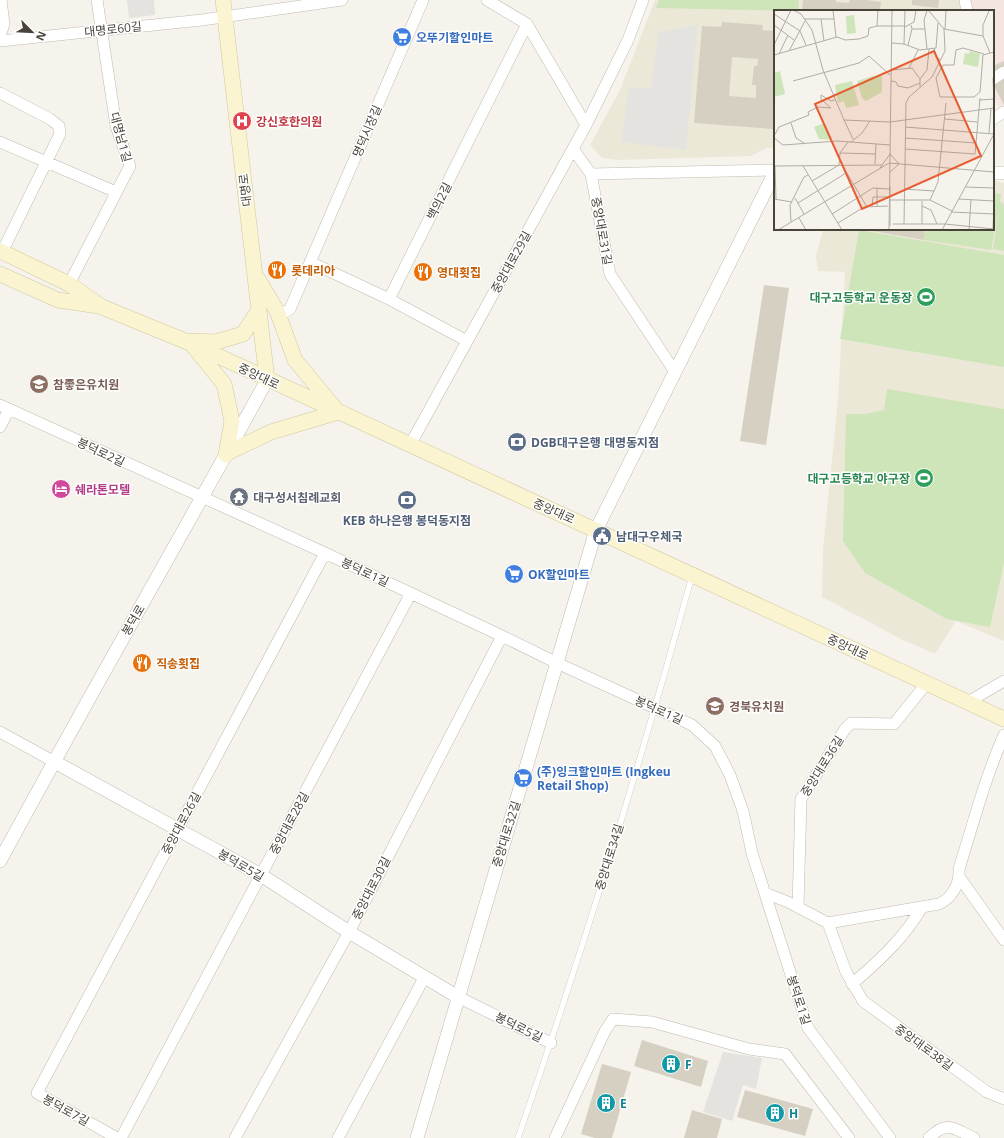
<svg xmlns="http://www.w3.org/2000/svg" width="1004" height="1138" font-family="'Open Sans','Noto Sans KR',sans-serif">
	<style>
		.education { fill: #ece8d7 }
		.medical { fill: #f4e5e1 }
		.green { fill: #cde5b9 }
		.parking { fill: #e4e3e0 }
		.building { fill: #d5d0c2; fill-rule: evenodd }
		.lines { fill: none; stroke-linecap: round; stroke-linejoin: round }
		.service-casing { stroke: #bfbbaf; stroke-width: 6 }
		.minor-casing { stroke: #bfbbaf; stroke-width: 12 }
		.tertiary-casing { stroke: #bfbbaf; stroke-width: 14 }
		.secondary-casing { stroke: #d0c8a0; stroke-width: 16 }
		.service { stroke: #fff; stroke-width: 5.5 }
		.minor { stroke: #fff; stroke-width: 11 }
		.tertiary { stroke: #fff; stroke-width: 13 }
		.secondary { stroke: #faf4d0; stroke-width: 15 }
		.labels { text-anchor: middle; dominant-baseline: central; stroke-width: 3; stroke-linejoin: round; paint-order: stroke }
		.street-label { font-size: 12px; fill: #48443a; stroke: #fff }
		.shop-label { font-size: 12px; font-weight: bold; fill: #366cbe; stroke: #fff; text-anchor: start }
		.health-label { font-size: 12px; font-weight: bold; fill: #be3a42; stroke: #fff; text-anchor: start }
		.food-label { font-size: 12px; font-weight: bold; fill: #c56008; stroke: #fff; text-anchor: start }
		.leisure-label { font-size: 12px; font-weight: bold; fill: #27864d; stroke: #fff; text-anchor: end }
		.education-label { font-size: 12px; font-weight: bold; fill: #785e54; stroke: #fff; text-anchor: start }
		.service-label { font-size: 12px; font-weight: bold; fill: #4e5e75; stroke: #fff; text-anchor: start }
		.hotel-label { font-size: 12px; font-weight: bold; fill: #b23c85; stroke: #fff; text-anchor: start }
		.worship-label { font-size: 12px; font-weight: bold; fill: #5b616d; stroke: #fff; text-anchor: start }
		.culture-label { font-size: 12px; font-weight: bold; fill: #0d838f; stroke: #fff; text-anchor: start }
		.inset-road { fill: none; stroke: #b0ada5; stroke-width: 1 }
		.view { fill: #e75d31; fill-opacity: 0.15; stroke: #e75d31; stroke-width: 2 }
		.inset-edge { fill: none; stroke: #48443a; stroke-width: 2 }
	</style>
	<rect width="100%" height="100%" fill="#f5f3ec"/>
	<!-- education -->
	<path class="education" d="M655 0H963L964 11H775V148H767L751 156 618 160 602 158 590 145 620 90Z
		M993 180 1004 183V641L956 621 935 654 901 639 822 597 823 550 838 400 845 272 818 271 816 256 823 229H993Z"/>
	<!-- medical -->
	<path class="medical" d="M969 0H1004V118L993 96V11H971Z"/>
	<!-- green -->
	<path class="green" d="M659 0H799L798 11 656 8Z
		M993 193 1001 194 1000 202 1004 204V251L993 249 999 209 991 250 924 240 926 229H993Z
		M859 230 1004 255V367L840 339Z
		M887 389 1004 409V563L990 627 947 619 865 573 843 541 846 414H866L884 410Z"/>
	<!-- parking -->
	<path class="parking" d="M127 0H154L155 15 129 18Z
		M698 24 686 150 621 142 629 87 651 88 658 33Z
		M723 1052 762 1058 756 1089 743 1085 732 1121 703 1112Z"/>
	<!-- building -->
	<path class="building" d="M803 0H836V2L849 3 850 0H867L881 2 880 11H802Z
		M912 0H939L938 8 912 5Z
		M722 22 763 25 762 30 775 31V100L773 129 694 123 702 26 721 27ZM732 57 758 59 757 66H754L752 85H756V98L729 96Z
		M1004 61V105L993 84V66Z
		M862 229H925L924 240Z
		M764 285 789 288 766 445 740 441Z
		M642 1040 708 1061 701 1087 634 1066Z
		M602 1064 631 1072 612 1138H595L581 1134Z
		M745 1090 813 1109 805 1136 737 1117Z
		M692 1110 722 1119 717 1138H684Z"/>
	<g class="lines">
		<!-- service casing -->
		<g class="service-casing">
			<path id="service" d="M518 1138C582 953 640 765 692 576"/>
		</g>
		<!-- minor casing -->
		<g class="minor-casing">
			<path id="minor" d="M487 0 527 24 586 125
				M965 0 967 11
				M0 36 4 24 1 0
				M0 41 202 20 342 0
				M993 79 1004 72
				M0 93 50 119 59 126 60 134 2 252
				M993 119 1004 112
				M0 142 116 192
				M573 149 591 174 610 274 675 372
				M591 174 775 170
				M310 262 389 299 467 341
				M69 284 130 166 116 126 97 0
				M389 299 527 24
				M279 316 290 309 423 0
				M0 405 325 553 502 636 557 663 692 725 715 746 730 775 743 811 752 853 808 1028 890 1138
				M0 427 9 409
				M410 445 586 125 628 40 643 0
				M968 702 1004 681
				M0 732 53 761
				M960 878 1004 940
				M765 893 788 902 828 923 846 972 863 1001 987 1092 1004 1099
				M798 907 801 799 845 729 851 723 894 724 926 684
				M828 923 939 904C952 898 960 884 959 869 973 824 985 778 1004 735
				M852 984C878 962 905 937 922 907
				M458 997 551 1043
				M117 1138 37 1093 325 553
				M121 1138 411 593
				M235 1138 349 932 502 636
				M338 1138 424 978
				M555 1138 605 1031 613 1019 652 1022 749 1049 785 1054 849 1138
				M929 1138C948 1119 954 1129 974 1138"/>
		</g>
		<!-- tertiary casing -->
		<g class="tertiary-casing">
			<path id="tertiary" d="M993 173H1004
				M53 761 261 875 349 932 458 997
				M0 861C87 699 179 541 267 380
				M417 1138 596 530 775 172"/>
		</g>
		<!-- secondary casing -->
		<g class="secondary-casing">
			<path id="secondary" d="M223 0 267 380
				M0 251 69 284 102 307 190 343 1004 719
				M0 274 58 300 99 306
				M192 341 216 342 243 334 259 310
				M193 346 224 384 232 421 226 455
				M227 453 271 432 338 412 295 360 277 311 258 279"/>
		</g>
		<!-- service -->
		<use href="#service" class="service"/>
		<!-- minor -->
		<use href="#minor" class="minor"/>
		<!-- tertiary -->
		<use href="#tertiary" class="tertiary"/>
		<!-- secondary -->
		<use href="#secondary" class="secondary"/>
	</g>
	<!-- icons -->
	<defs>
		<g id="supermarket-disc" transform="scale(1)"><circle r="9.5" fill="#3f7fe0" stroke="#fff"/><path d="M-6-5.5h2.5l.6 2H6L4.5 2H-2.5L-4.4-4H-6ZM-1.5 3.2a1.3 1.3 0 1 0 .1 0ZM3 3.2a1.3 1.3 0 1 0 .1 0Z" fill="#fff"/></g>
		<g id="hospital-disc" transform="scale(1)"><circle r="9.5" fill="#e0444e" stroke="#fff"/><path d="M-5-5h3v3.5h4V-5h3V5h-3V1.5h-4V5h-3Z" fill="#fff"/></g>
		<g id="restaurant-disc" transform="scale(1)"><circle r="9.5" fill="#e8710a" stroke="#fff"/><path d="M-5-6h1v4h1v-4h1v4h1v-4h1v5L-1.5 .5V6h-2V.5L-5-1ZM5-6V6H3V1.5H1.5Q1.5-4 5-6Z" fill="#fff"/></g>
		<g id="stadium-disc" transform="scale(1)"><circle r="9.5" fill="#2e9e5b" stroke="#fff"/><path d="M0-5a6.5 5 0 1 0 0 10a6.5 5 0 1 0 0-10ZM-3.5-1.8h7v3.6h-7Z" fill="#fff"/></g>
		<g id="school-disc" transform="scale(1)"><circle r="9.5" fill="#8d6e63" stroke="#fff"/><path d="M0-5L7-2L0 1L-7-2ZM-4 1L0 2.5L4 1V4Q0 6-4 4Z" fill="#fff"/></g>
		<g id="bank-disc" transform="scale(1)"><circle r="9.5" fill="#5c6f8a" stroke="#fff"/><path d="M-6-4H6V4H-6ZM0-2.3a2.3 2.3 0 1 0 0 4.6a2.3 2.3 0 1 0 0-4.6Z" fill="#fff"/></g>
		<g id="hotel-disc" transform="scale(1)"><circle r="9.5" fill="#d1479c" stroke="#fff"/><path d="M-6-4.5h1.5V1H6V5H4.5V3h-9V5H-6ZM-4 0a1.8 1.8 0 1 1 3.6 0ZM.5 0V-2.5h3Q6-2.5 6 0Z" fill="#fff"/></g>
		<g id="temple-disc" transform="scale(1)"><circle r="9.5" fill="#6b7280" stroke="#fff"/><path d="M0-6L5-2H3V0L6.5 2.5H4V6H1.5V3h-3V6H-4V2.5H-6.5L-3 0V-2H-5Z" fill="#fff"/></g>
		<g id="civic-disc" transform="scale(1)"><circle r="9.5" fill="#5c6f8a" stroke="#fff"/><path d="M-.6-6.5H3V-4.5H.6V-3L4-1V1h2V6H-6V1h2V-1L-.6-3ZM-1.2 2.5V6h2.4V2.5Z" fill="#fff"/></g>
		<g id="building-disc" transform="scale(1)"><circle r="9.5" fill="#0f9aa8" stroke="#fff"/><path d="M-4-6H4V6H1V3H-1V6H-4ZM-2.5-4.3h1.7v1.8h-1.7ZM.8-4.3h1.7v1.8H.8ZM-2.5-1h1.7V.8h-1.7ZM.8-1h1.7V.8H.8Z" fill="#fff"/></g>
	</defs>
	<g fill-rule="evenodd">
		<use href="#supermarket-disc" x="402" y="37"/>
		<use href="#hospital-disc" x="242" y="121"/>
		<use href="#restaurant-disc" x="277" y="270"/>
		<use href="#restaurant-disc" x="423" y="272"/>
		<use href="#stadium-disc" x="926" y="297"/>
		<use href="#school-disc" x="39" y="384"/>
		<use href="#bank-disc" x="517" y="442"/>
		<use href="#stadium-disc" x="924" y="478"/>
		<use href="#hotel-disc" x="61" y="489"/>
		<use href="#temple-disc" x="239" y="497"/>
		<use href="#bank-disc" x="407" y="500"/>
		<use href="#civic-disc" x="602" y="536"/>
		<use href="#supermarket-disc" x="514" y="574"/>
		<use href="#restaurant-disc" x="142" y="663"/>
		<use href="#school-disc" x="715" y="706"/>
		<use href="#supermarket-disc" x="523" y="778"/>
		<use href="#building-disc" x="671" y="1064"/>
		<use href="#building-disc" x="606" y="1103"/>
		<use href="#building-disc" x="775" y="1113"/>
	</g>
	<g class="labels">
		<!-- street labels -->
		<g class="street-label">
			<text transform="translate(113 29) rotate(-6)">대명로60길</text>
			<text transform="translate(367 131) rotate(-67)">명덕시장길</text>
			<text transform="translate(121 137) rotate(75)">대명남1길</text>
			<text transform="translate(245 190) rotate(-97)">대명로</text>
			<text transform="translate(439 201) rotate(-63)">백의2길</text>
			<text transform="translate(602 231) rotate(80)">중앙대로31길</text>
			<text transform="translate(511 262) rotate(-61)">중앙대로29길</text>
			<text transform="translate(259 376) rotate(25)">중앙대로</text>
			<text transform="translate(101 452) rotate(25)">봉덕로2길</text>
			<text transform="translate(554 511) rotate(24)">중앙대로</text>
			<text transform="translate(365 572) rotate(25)">봉덕로1길</text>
			<text transform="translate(133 620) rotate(-60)">봉덕로</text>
			<text transform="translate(848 647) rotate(25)">중앙대로</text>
			<text transform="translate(659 710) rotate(24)">봉덕로1길</text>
			<text transform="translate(822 766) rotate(-58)">중앙대로36길</text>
			<text transform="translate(181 823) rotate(-62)">중앙대로26길</text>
			<text transform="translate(289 823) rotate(-62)">중앙대로28길</text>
			<text transform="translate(506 834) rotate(-73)">중앙대로32길</text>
			<text transform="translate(609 857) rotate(-73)">중앙대로34길</text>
			<text transform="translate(241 865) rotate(30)">봉덕로5길</text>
			<text transform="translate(371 888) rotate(-63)">중앙대로30길</text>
			<text transform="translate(799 1000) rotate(72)">봉덕로1길</text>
			<text transform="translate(519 1027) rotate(26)">봉덕로5길</text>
			<text transform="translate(924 1047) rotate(36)">중앙대로38길</text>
			<text transform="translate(66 1110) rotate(29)">봉덕로7길</text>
		</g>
		<!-- shop labels -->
		<g class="shop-label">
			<text x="416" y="37">오뚜기할인마트</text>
			<text x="528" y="574">OK할인마트</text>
			<text x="537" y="771">(주)잉크할인마트 (Ingkeu<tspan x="537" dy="14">Retail Shop)</tspan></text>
		</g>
		<!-- health labels -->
		<g class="health-label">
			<text x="256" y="121">강신호한의원</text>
		</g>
		<!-- food labels -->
		<g class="food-label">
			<text x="291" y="270">롯데리아</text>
			<text x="437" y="272">영대횟집</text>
			<text x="156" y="663">직송횟집</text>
		</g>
		<!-- leisure labels -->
		<g class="leisure-label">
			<text x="912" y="297">대구고등학교 운동장</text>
			<text x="910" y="478">대구고등학교 야구장</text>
		</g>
		<!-- education labels -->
		<g class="education-label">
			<text x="53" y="384">참좋은유치원</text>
			<text x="729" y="706">경북유치원</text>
		</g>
		<!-- service labels -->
		<g class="service-label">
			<text x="531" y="442">DGB대구은행 대명동지점</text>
			<text x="407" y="520" text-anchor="middle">KEB 하나은행 봉덕동지점</text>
			<text x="616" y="536">남대구우체국</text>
		</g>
		<!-- hotel labels -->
		<g class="hotel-label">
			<text x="75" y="489">쉐라톤모텔</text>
		</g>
		<!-- worship labels -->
		<g class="worship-label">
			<text x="253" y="497">대구성서침례교회</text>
		</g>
		<!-- culture labels -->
		<g class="culture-label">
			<text x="685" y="1064">F</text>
			<text x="620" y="1103">E</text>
			<text x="789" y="1113">H</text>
		</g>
	</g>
	<!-- overview -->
	<g transform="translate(774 10)">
		<rect width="220" height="220" fill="#f5f3ec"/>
		<path d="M80 5 82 23 73 24 72 6ZM196 41 206 44 204 57 189 54 191 43 195 44ZM6 61 11 84 0 87V63ZM99 66H108V82L92 91 88 88 83 71ZM78 71 85 95 72 98 70 91 64 93 61 75ZM48 114 52 115 58 130 45 129 40 117Z" fill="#cde5b9"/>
		<path class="inset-road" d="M19 0 27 4 38 20 49 60 70 110 116 112 220 98M59 0 62 27M146 0H215M215 1 209 15V26L216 43M0 4 26 21 32 35M30 9H60M47 9 50 31M0 15 20 30M137 15 138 19H151M103 16 104 0M131 17 140 12 142 0M170 19 209 26M171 19 172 0M118 33 130 34 146 40 162 38 164 13M130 34 131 0M0 35 17 0M134 35 138 19M160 38 162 47 167 50M153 39 150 10 153 1M15 41 31 11M5 44 14 25M210 44 189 38 182 40 180 55H169L162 68 166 87H200L206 82 209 45 220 42M0 45 63 27 71 30 85 29 94 26 95 18 103 16H130M135 58 144 40M118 60 138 58 146 69M219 68 220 89M19 71 85 53 95 46 116 65M117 71 122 72 124 76 134 78 146 73M146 77V69L153 60 155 39M206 90 220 89M171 109 203 112M70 110 79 129M17 113 22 128 30 133M131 117 220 124M215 123 217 98M0 126 5 117 35 105 34 102 44 97 57 98 47 89V85L57 91 61 90M0 128 9 135 63 131 116 135M131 128 202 133M77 132 88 123 96 111M131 139 201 144 206 88M66 143 101 144M115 153 220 162M101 154 102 134M68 155 93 197M29 156 68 220M106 158 116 144 125 154M116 162 125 154M38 171 65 155 66 143 74 132M116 176V216M191 177 220 178M103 178V196M130 179 160 181M21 188 30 204M0 189 18 192M2 189 1 156 108 155M185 189 220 191M115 190H156L164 172 172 93M156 190 178 201M24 193 72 163M98 196 99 187H114M148 196 157 200 163 214M177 202 220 204M58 204 99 178 115 179M25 208 32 220M17 212 16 195 30 167 34 165M64 213 90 197 114 196M119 214H171L220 219M130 214 132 93 135 87 158 67 171 41 170 19 155 1M148 214V191M219 218 220 196M4 220 115 153M115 220 118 0M168 220 220 124M195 220 197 190"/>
		<path class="view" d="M160 41 207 146 88 199 41 94Z"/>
		<rect width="220" height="220" class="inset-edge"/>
	</g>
	<!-- north arrow -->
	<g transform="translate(32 32) rotate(114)" stroke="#ffffff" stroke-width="3" paint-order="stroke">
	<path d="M0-3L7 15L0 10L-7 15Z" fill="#48443a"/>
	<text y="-6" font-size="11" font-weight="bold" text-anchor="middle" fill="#48443a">N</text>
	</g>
</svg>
